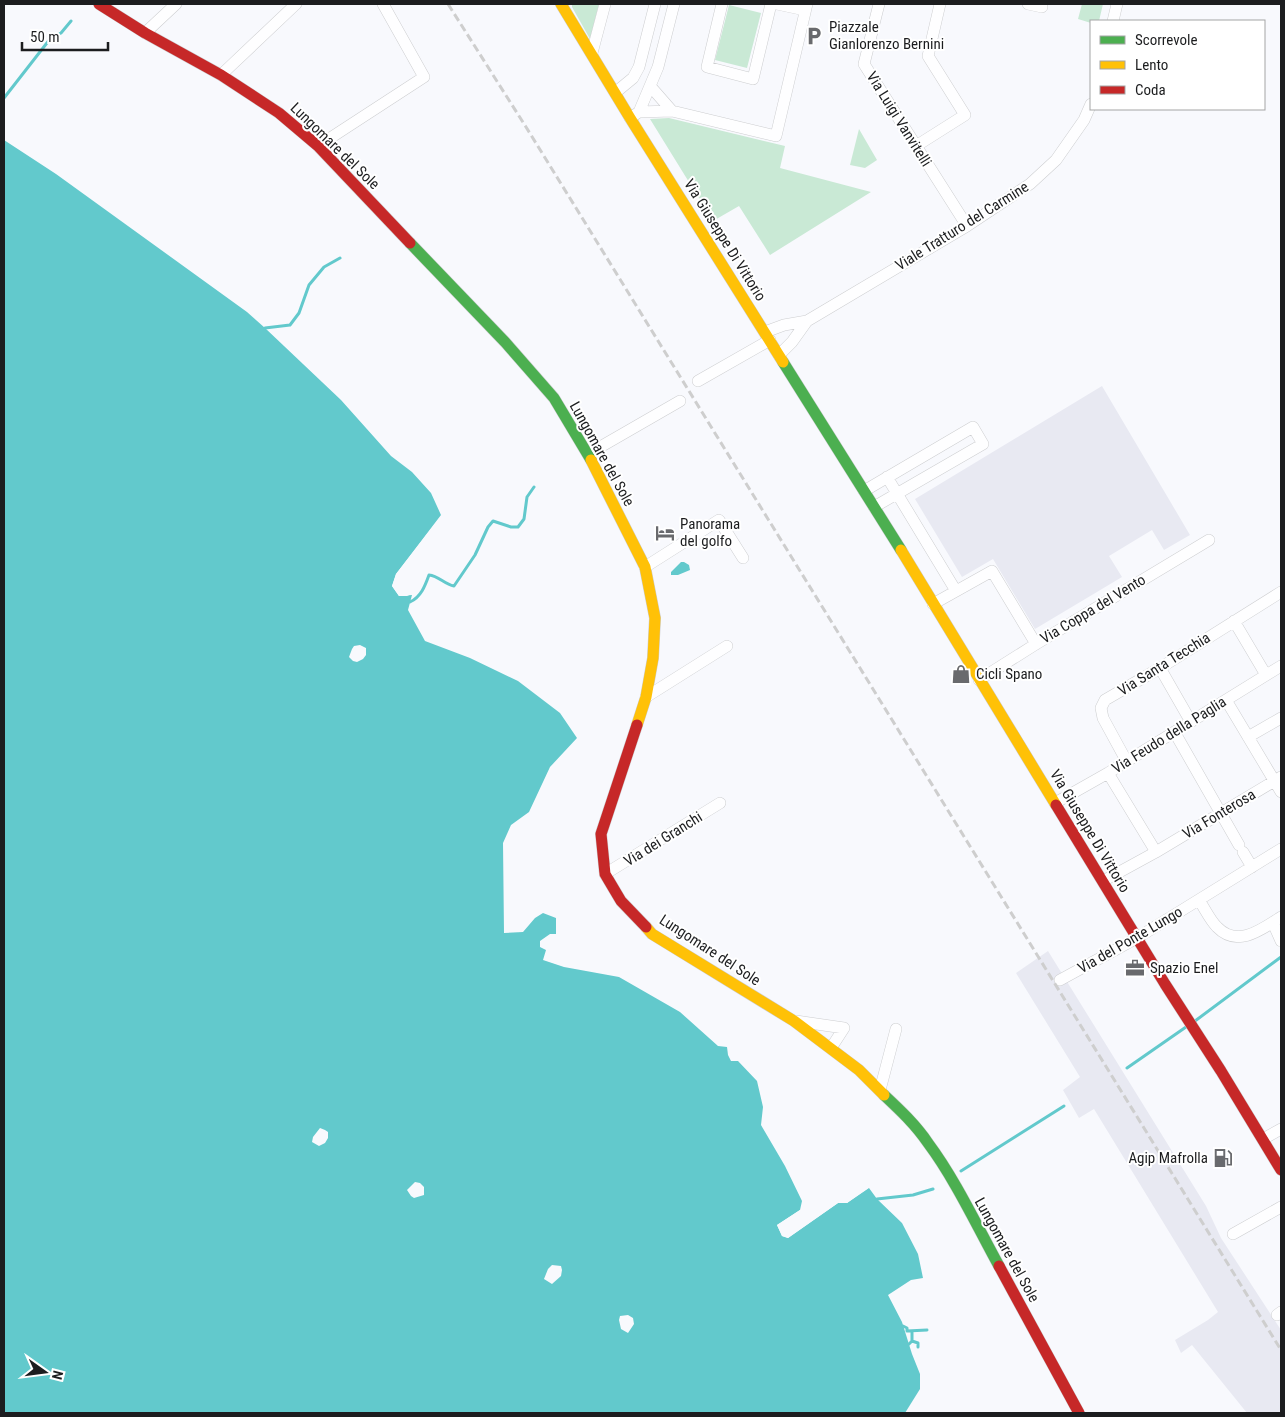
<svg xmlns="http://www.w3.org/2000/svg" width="1285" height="1417" font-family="'Roboto Condensed',sans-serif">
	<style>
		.built { fill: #e8e9f2 }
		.green { fill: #c9e9d5 }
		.water { fill: #62c9cc }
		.pier { fill: #f8f9fd }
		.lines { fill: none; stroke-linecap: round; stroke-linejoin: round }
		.stream { stroke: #62c9cc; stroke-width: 3 }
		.street-casing { stroke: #cdced0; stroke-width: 12 }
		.fast-casing { stroke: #cdced0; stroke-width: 12 }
		.slow-casing { stroke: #cdced0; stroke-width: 12 }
		.jam-casing { stroke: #cdced0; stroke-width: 12 }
		.street { stroke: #fefeff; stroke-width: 11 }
		.fast { stroke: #4caf50; stroke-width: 11 }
		.slow { stroke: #ffc107; stroke-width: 11 }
		.jam { stroke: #c62828; stroke-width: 11 }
		.rail { stroke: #cecece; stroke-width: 3; stroke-dasharray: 8 4; stroke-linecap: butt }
		.labels { text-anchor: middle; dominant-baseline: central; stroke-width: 4; stroke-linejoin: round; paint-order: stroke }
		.poi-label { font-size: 15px; fill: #1c1d1f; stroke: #fff; text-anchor: start }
		.street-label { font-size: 15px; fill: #1c1d1f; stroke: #fff }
	</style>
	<rect width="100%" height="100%" fill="#f8f9fd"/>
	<!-- built -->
	<path class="built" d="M1102 386 1190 535 1164 550 1152 530 1109 556 1122 577 1035 629 993 559 962 577 915 499Z
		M1048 951 1206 1206 1221 1238 1281 1330V1413H1247L1192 1345 1181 1353 1175 1340 1208 1320 1218 1312 1094 1109 1079 1118 1063 1090 1080 1077 1016 973Z"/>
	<!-- green -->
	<path class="green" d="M572 4H599L590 39 572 7Z
		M1082 4H1103L1099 21H1091V23L1078 19Z
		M729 5 761 13 747 68 715 60Z
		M669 118 785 146 780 168 871 192 770 255 739 206 713 221 650 119Z
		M859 129 877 160 865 168 850 165Z"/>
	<!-- water -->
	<path class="water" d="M4 140 56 174 247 312 265 328 341 400 391 456 412 472 431 493 441 515 396 574 392 586 399 596 412 595 408 610 425 641 470 658 518 681 560 713 577 738 550 767 529 812 511 825 503 843 504 933 523 932 535 918 543 913 556 918V934H550L540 941V947L546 950 543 960 564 967 619 977 680 1012 718 1046 727 1047 728 1055 731 1061H738L757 1081 763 1107 761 1125 785 1166 802 1201 800 1210 777 1225 782 1236 788 1238 838 1203H847L869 1188 877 1199 902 1223 918 1254 923 1278 911 1280 888 1295 902 1322 912 1354 920 1374V1389L905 1413H4Z
		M681 562H684L689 565 690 570 678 575H671V572Z"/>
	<!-- pier -->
	<path class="pier" d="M438 520V523L398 576 395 586 400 593H414L407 596H399L392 586 396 574Z
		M360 645 366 648V655L363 659 357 662 353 661 349 657 352 649 354 646Z
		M320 1128 325 1130 328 1132V1138L325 1143 319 1146 312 1142 313 1137Z
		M415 1182 420 1183 424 1187V1195L414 1198 411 1196 407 1190Z
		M867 1185 871 1186 847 1203H838L788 1238 782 1236 777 1225 800 1210 802 1212 780 1226 784 1234 787 1235 837 1201H846Z
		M552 1265 561 1266 562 1270 561 1276 552 1284 544 1279 548 1269Z
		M628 1315 633 1318 634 1324 628 1333 621 1329 619 1320 620 1316Z"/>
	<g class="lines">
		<!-- stream -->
		<path class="stream" d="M4 98 50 39 61 33 71 21
			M265 328 290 325 299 313 309 285 324 267 340 258
			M410 602C421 597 425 586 429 575 439 576 444 584 454 586L475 555 488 527 493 521 511 527H518L524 519 527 497 534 487
			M1195 1021 1281 957
			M1127 1068 1186 1027
			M961 1171 1064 1106
			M877 1199 913 1195 933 1189
			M903 1326 907 1328V1331L927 1330
			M912 1341V1331
			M909 1344 912 1341 918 1343V1347"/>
		<!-- street casing -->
		<g class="street-casing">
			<path id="street" d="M722 4 707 67 753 79 771 4
				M777 4 805 10
				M879 4 864 64 967 226
				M1028 4 1042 7
				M1113 21 1117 4
				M145 33 176 4
				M592 53 605 4
				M221 75 296 4
				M651 87 672 111 776 136 807 4
				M616 92 633 78 639 67 655 4
				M639 112 672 111
				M630 118 639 112 658 67 674 4
				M318 146 424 77 383 4
				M916 146 965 115 928 56 940 4
				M765 332 784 325 807 321 967 226 1030 184 1056 160 1084 120 1091 104
				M779 355 792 342 807 321
				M698 381 770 340
				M588 454 680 401
				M887 477 956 591
				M864 491 973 427 983 444 874 507
				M645 567 719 520 743 558
				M933 604 992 571 1036 644
				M1234 621 1266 675
				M1160 668 1191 722
				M979 680 1036 644 1209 540
				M646 697 727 646
				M1226 700 1281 792
				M1175 733 1239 845
				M1248 737 1281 718
				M1127 762 1103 718 1101 708 1105 700 1160 668 1281 592
				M1108 773 1156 852
				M1055 803 1108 773 1281 666
				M1243 852 1252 867
				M605 874 720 803
				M1103 881 1156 852 1281 777
				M1199 900C1205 909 1210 920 1217 927 1237 948 1261 930 1281 917
				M1273 923 1281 941
				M1060 980 1137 938 1281 849
				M796 1021 844 1028 831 1048
				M880 1090 896 1029
				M1263 1139 1281 1129
				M1233 1234 1281 1207
				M1277 1315 1281 1312"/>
		</g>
		<!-- fast casing -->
		<g class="fast-casing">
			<path id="fast" d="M410 243 505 342 554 398 591 460
				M783 362 901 550
				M884 1095C900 1110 916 1125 928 1143 955 1179 977 1226 999 1266"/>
		</g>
		<!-- slow casing -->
		<g class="slow-casing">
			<path id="slow" d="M561 4 630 118 783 362
				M591 460 645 567 655 618 653 658 646 697 637 725
				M901 550 1056 805
				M646 927 652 934 794 1021 859 1070 884 1095"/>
		</g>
		<!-- jam casing -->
		<g class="jam-casing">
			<path id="jam" d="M99 4 145 33 221 75 279 113 318 146 410 243
				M637 725 601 834 605 874 621 901 646 927
				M1056 805 1165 984 1221 1071 1281 1170
				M999 1266 1079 1413"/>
		</g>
		<!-- street -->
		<use href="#street" class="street"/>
		<!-- fast -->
		<use href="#fast" class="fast"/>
		<!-- slow -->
		<use href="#slow" class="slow"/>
		<!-- jam -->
		<use href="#jam" class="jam"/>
		<!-- rail -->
		<path class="rail" d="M448 4 526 127 1281 1350"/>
	</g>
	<!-- icons -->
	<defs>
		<g id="parking-bare" transform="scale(1.5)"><path d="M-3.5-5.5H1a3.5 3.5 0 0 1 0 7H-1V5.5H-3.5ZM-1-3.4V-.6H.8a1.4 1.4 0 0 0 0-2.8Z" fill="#696a6d" stroke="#fff" stroke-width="2.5" paint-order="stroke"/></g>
		<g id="hotel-bare" transform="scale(1.5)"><path d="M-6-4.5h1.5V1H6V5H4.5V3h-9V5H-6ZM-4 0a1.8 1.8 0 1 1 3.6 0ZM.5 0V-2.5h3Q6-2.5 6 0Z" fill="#696a6d" stroke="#fff" stroke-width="2.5" paint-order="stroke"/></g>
		<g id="shop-bare" transform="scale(1.5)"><path d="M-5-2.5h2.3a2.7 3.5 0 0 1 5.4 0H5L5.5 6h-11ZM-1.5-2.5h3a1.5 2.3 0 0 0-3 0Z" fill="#696a6d" stroke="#fff" stroke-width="2.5" paint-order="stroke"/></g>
		<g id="office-bare" transform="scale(1.5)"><path d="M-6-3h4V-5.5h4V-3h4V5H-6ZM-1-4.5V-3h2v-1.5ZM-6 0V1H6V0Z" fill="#696a6d" stroke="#fff" stroke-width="2.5" paint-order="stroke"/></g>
		<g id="fuel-bare" transform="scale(1.5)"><path d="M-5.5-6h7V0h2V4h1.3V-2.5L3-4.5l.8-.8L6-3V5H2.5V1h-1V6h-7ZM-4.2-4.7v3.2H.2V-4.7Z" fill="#696a6d" stroke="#fff" stroke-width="2.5" paint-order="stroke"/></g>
	</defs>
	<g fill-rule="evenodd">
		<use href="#parking-bare" x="814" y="36"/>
		<use href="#hotel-bare" x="665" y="533"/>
		<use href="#shop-bare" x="961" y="674"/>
		<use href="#office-bare" x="1135" y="968"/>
		<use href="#fuel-bare" x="1223" y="1158"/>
	</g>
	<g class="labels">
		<!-- poi labels -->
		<g class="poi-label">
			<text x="829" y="27">Piazzale<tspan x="829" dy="17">Gianlorenzo Bernini</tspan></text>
			<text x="680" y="524">Panorama<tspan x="680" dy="17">del golfo</tspan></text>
			<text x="976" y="674">Cicli Spano</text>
			<text x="1150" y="968">Spazio Enel</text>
			<text x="1208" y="1158" text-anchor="end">Agip Mafrolla</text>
		</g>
		<!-- street labels -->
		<g class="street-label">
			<text transform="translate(899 119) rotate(58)">Via Luigi Vanvitelli</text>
			<text transform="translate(335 146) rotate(44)">Lungomare del Sole</text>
			<text transform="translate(962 226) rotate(-32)">Viale Tratturo del Carmine</text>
			<text transform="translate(725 240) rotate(58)">Via Giuseppe Di Vittorio</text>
			<text transform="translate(602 454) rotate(61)">Lungomare del Sole</text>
			<text transform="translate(1093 609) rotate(-31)">Via Coppa del Vento</text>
			<text transform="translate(1164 664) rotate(-32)">Via Santa Tecchia</text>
			<text transform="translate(1169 735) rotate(-32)">Via Feudo della Paglia</text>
			<text transform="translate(1219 814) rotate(-31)">Via Fonterosa</text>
			<text transform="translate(1090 831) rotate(59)">Via Giuseppe Di Vittorio</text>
			<text transform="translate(663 839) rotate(-32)">Via dei Granchi</text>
			<text transform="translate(1130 940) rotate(-30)">Via del Ponte Lungo</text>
			<text transform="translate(710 950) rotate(33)">Lungomare del Sole</text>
			<text transform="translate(1007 1250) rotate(61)">Lungomare del Sole</text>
		</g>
	</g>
	<!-- border -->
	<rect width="1285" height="1417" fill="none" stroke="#1c1d1f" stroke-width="10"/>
	<!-- legend -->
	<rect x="1090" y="20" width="175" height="90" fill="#ffffff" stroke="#a4a5a5"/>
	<rect x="1100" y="36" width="25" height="8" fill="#4caf50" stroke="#a4a5a5"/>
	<text x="1135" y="45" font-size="15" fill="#1c1d1f">Scorrevole</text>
	<rect x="1100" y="61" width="25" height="8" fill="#ffc107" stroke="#a4a5a5"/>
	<text x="1135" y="70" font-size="15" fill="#1c1d1f">Lento</text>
	<rect x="1100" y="86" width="25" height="8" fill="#c62828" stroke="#a4a5a5"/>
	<text x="1135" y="95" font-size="15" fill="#1c1d1f">Coda</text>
	<!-- north arrow -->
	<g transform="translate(45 1372) rotate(104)" stroke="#ffffff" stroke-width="4" paint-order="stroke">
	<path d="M0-4L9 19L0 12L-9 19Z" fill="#1c1d1f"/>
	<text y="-8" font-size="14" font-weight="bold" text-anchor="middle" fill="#1c1d1f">N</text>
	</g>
	<!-- scale -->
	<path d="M22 42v8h86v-8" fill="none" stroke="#1c1d1f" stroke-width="2.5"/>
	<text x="30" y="42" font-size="15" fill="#1c1d1f" stroke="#ffffff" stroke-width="4" paint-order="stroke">50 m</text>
</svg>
